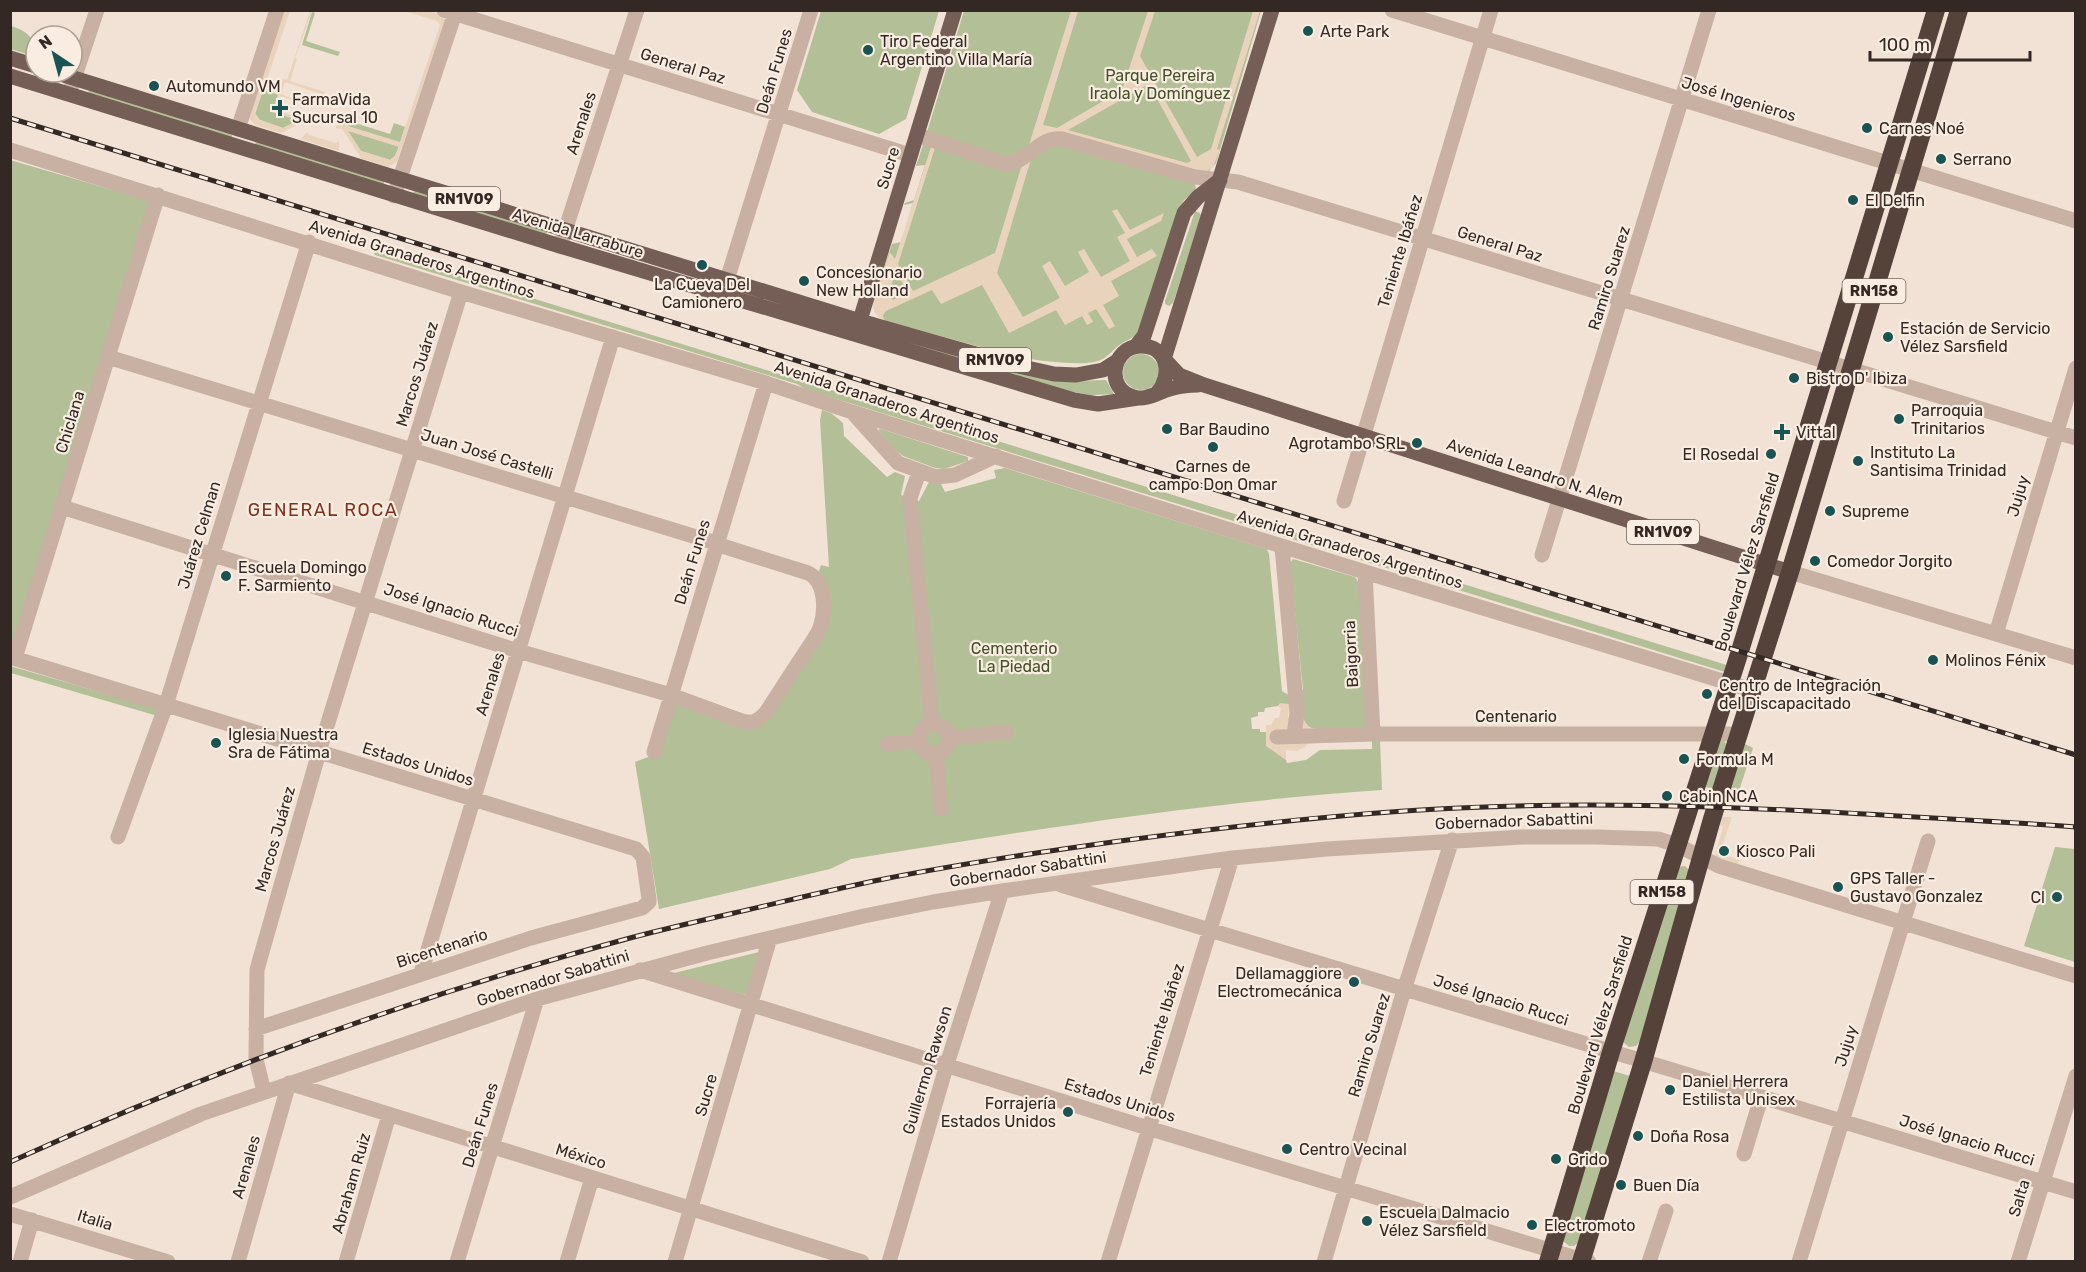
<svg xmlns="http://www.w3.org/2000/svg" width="2086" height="1272" font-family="Rubik,sans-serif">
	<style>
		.green { fill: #b3bf96 }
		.plaza { fill: #e9d3bc; fill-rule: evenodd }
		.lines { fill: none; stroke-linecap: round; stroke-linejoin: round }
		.minor { stroke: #c8b1a2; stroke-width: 15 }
		.major { stroke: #755e55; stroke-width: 15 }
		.highway { stroke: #54423b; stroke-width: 18 }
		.rail-casing { stroke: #332824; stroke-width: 5 }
		.rail { stroke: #f9ede1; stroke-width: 3; stroke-dasharray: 9; stroke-linecap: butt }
		.poi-dot { fill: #1a5354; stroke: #f9ede1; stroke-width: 2 }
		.labels { text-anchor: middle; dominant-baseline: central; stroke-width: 4.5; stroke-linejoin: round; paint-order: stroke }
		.shield { fill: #f9ede1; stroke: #6e635d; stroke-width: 1.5 }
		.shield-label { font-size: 15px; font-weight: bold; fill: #332824 }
		.poi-label { font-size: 16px; fill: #332824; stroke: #f9ede1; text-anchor: start }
		.street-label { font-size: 16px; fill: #332824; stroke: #f9ede1 }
		.park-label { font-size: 16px; fill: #445128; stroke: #f9ede1 }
		.neighbourhood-label { font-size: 18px; letter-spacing: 1.5px; fill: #82301c; stroke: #f9ede1 }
	</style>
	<rect width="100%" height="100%" fill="#f1e2d5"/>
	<!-- green -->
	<path class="green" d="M821 11H939L906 119 879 134 812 112 797 90Z
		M964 11H1261L1216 163 1209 171 1052 143 1195 183 1196 190 1184 200 1179 209 1137 334C1132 339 1126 340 1121 344 1113 349 1108 358 1098 361 1080 367 1033 360 1013 356L886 321 875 312 873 302 892 244 901 242 913 203 904 205 905 203 914 200 925 165 916 166 924 142 1012 160 927 132Z
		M312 12 315 13 306 41 340 52 338 56 302 45Z
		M11 26C27 31 36 38 36 57L11 49Z
		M266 81 281 86 272 112 299 120 283 128 260 120 255 114Z
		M89 90 232 135V138L88 94Z
		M339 118 390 134 394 123 405 127 400 143 338 123Z
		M347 130 399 146 395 156 390 160 361 151Z
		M256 142 384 181V185L255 145Z
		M10 160 151 201 10 651Z
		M414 191 547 232 546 235 413 194Z
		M1195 211 1200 213 1201 216 1173 303 1169 306 1165 304V301Z
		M372 249 1730 666 1725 672 807 390 797 384 375 255Z
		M873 332 1070 381 1106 380 1114 394 1091 395 1062 390Z
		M1123 372a18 18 0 1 1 36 0a18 18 0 1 1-36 0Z
		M822 410 831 413 843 423 844 436 887 477 895 472 905 476 901 495 919 501 929 482 941 484 945 492 996 478 994 470 1005 468 1267 549 1269 554 1282 691 1290 696V704H1280L1278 706 1265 708 1264 712H1258V716L1251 718 1252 729H1260V732H1266V744L1286 760 1287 763 1306 760 1320 750 1372 749V740H1380L1382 790C1203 802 1027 831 851 859L830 869 659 909 635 762 656 754 676 704 747 727 820 639 826 583 819 571 821 565 829 567 820 420Z
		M881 429 968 457V461L944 469 935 468 903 456 896 450 878 430Z
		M1293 559 1355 577 1359 583 1366 727C1355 728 1316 733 1308 726 1300 719 1302 702 1301 693L1303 689 1302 680 1290 563Z
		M10 666 158 709 161 717 11 673Z
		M1720 741 1725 742 1726 745 1713 789H1710L1705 786Z
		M1745 744 1753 748 1737 797H1724L1743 745Z
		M2055 847 2075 849V962L2024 946Z
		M1685 866 1690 871 1640 1041 1636 1046 1629 1047 1623 1042 1678 867Z
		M759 952 746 995 666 975Z
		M1613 1071 1630 1076 1579 1242 1574 1246H1569L1563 1241Z"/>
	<!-- plaza -->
	<path class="plaza" d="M284 11H290L267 79 281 84 283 79 287 80 310 11 312 12 295 58 297 59 290 81 325 92 324 95 285 82 281 94 301 102 280 96 275 110 307 120 281 133 255 125 249 118ZM263 90 278 95 272 112 298 120 283 128 260 120 255 113Z
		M404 11H427L442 15 445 20 397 162 388 167 361 158 342 129 336 128 338 123 400 142 440 25 437 21ZM348 131 399 147 395 156 390 160 361 151Z
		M1071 11H1078L1043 125 1057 128 1122 90 1148 11H1155L1140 56 1197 157 1211 149 1253 11H1260L1217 149 1220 150 1213 167 1204 173 1063 133 1028 148ZM1149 84 1191 161 1187 163 1068 130Z
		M307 132 309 135 336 143 339 141V151L301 139Z
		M931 147 935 148 898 264 913 291 995 253 1023 161 1031 159 997 273 1023 317 1060 298 1042 266 1050 261 1065 286 1089 272 1078 252 1084 249 1101 277 1130 261 1117 237 1125 233 1112 211 1117 209 1130 230 1164 213 1161 221 1127 239 1137 257 1152 249 1157 256 1111 281 1119 296 1103 305 1115 326 1109 329 1096 309 1088 313 1093 322 1087 325 1082 316 1065 325 1056 310 1009 333 982 285 941 304 932 290 886 311 883 315 884 320 878 317 873 307V302L890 252 895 259ZM896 271 908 293 893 300 889 296V292Z
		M1280 703 1290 704 1288 717H1298L1304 720 1311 731 1310 741 1305 747 1297 751 1286 750V760L1266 746V725H1271L1275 718H1279L1281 708 1278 706Z
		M1718 817H1732L1720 853 1739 860 1738 864 1715 856 1723 827 1717 823Z"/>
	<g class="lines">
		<!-- minor -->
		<path class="minor" d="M444 10 910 155
			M1392 10 2076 221
			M70 91 97 10
			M238 129 277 10
			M917 135 1006 164C1027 163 1039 136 1062 139L1195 177 1238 182 2076 438
			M10 150 461 292 766 383 852 412 1365 572 1752 690
			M394 196 456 10
			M560 246 637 10
			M727 280 811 10
			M108 357 716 543
			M852 412 898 463 936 477 955 475 996 456
			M919 472 910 498 932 724
			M1344 501 1491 10
			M62 507 518 651 671 695 742 721C753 724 760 720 767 711 778 694 789 677 800 660 807 649 815 639 820 628 826 611 826 581 808 573L716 544
			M1282 547 1297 713 1294 735
			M1542 555 1709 10
			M1365 572 1373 734
			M1790 572 2076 658
			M1996 634 2076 368
			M10 657 636 849 643 857 649 899V902L642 908 531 938 256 1029
			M15 658 158 195
			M919 739a15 15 0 1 1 30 0a15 15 0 1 1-30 0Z
			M1277 737 1373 734H1738
			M949 738 1006 732
			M887 744 919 741
			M654 752 766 383
			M936 755 941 809
			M118 837 166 705 309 242
			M1061 885 2076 1192
			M640 970 1148 1128 1589 1262
			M421 973 613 337
			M264 1092 256 1059 257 970 260 959 319 752 461 292
			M1744 1154 1761 1098
			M10 1197 201 1114 537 999 707 953 864 916 933 902 1002 891 1232 858 1327 849 1522 837H1597L1658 839 1677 845 1719 866 2076 976
			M10 1214 168 1262
			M20 1262 32 1220
			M238 1262 289 1083 862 1262
			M346 1262 389 1115
			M457 1262 537 999
			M567 1262 592 1178
			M675 1262 770 938
			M889 1262 947 1064 1002 891
			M1108 1262 1232 858
			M1324 1262 1404 990 1452 840
			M1649 1262 1666 1211
			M1799 1262 1928 841
			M2018 1262 2076 1076"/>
		<!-- major -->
		<path class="major" d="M10 58 36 66
			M54 72 860 321 1018 366 1054 374 1076 375 1103 370 1117 361
			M10 76 560 246 1074 400 1098 404 1138 398
			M857 330 955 10
			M1136 346 1144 336 1184 213 1198 197 1220 180
			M1164 359 1179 375 1204 385 1790 572
			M1164 359 1272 10
			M1157 393C1173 376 1168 345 1140 346 1111 347 1105 390 1134 397 1146 401 1158 392 1170 389 1179 386 1188 385 1198 385"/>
		<!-- highway -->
		<path class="highway" d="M1548 1262 1611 1052 1740 651 1936 10
			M1581 1262 1643 1062 1712 819 1790 572 1959 10"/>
		<!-- rail casing -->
		<g class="rail-casing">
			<path id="rail" d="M10 118 2076 755
				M10 1162C211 1071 418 995 630 938 664 929 699 921 734 913 782 902 830 890 879 880 959 864 1040 852 1120 841 1233 826 1346 813 1459 808 1583 802 1707 806 1831 812 1913 817 1994 821 2076 827"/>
		</g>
		<!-- rail -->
		<use href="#rail" class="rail"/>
	</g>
	<!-- markers -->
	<g class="poi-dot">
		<circle cx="1308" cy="31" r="6"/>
		<circle cx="868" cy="50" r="6"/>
		<circle cx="154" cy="86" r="6"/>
		<path d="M277 99h6v6h6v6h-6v6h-6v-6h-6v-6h6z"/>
		<circle cx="1867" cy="128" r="6"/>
		<circle cx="1941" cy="159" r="6"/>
		<circle cx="1853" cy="200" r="6"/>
		<circle cx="702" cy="265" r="6"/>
		<circle cx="804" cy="281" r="6"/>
		<circle cx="1888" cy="337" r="6"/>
		<circle cx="1794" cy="378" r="6"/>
		<circle cx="1899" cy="419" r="6"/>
		<circle cx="1167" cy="429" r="6"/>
		<path d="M1779 423h6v6h6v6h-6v6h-6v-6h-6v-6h6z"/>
		<circle cx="1417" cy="443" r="6"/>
		<circle cx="1213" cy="447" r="6"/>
		<circle cx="1771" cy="454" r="6"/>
		<circle cx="1858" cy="461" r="6"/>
		<circle cx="1830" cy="511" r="6"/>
		<circle cx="1815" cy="561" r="6"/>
		<circle cx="226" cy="576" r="6"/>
		<circle cx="1933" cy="660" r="6"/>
		<circle cx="1707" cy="694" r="6"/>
		<circle cx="216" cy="743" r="6"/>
		<circle cx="1684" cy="759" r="6"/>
		<circle cx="1667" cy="796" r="6"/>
		<circle cx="1724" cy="851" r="6"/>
		<circle cx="1838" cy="887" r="6"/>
		<circle cx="2057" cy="897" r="6"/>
		<circle cx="1354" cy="982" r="6"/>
		<circle cx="1670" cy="1090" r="6"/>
		<circle cx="1068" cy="1112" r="6"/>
		<circle cx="1638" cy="1136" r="6"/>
		<circle cx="1287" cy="1149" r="6"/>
		<circle cx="1556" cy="1159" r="6"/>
		<circle cx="1621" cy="1185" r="6"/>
		<circle cx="1367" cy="1221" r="6"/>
		<circle cx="1532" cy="1225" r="6"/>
	</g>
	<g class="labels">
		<!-- shield labels -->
		<g class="shield">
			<rect x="428" y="187" width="72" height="24" rx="4.5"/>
			<rect x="1842.5" y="279" width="63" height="24" rx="4.5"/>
			<rect x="959" y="348" width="72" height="24" rx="4.5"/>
			<rect x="1627" y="520" width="72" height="24" rx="4.5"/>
			<rect x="1630.5" y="880" width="63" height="24" rx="4.5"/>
		</g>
		<g class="shield-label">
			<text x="464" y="199">RN1V09</text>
			<text x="1874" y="291">RN158</text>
			<text x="995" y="360">RN1V09</text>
			<text x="1663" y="532">RN1V09</text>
			<text x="1662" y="892">RN158</text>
		</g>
		<!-- poi labels -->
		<g class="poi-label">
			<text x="1320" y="31">Arte Park</text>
			<text x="880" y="41">Tiro Federal<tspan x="880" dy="18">Argentino Villa María</tspan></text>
			<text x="166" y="86">Automundo VM</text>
			<text x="292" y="99">FarmaVida<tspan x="292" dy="18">Sucursal 10</tspan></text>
			<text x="1879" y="128">Carnes Noé</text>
			<text x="1953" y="159">Serrano</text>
			<text x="1865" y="200">El Delfin</text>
			<text x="816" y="272">Concesionario<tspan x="816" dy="18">New Holland</tspan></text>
			<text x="702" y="284" text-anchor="middle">La Cueva Del<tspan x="702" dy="18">Camionero</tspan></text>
			<text x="1900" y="328">Estación de Servicio<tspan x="1900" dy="18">Vélez Sarsfield</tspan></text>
			<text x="1806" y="378">Bistro D' Ibiza</text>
			<text x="1911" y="410">Parroquia<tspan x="1911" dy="18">Trinitarios</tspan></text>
			<text x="1179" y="429">Bar Baudino</text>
			<text x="1796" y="432">Vittal</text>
			<text x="1405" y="443" text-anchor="end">Agrotambo SRL</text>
			<text x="1870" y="452">Instituto La<tspan x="1870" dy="18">Santisima Trinidad</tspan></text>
			<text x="1759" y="454" text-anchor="end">El Rosedal</text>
			<text x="1213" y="466" text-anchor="middle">Carnes de<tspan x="1213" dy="18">campo Don Omar</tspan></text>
			<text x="1842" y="511">Supreme</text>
			<text x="1827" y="561">Comedor Jorgito</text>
			<text x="238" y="567">Escuela Domingo<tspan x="238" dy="18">F. Sarmiento</tspan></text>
			<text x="1945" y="660">Molinos Fénix</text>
			<text x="1719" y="685">Centro de Integración<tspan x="1719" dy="18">del Discapacitado</tspan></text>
			<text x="228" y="734">Iglesia Nuestra<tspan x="228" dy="18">Sra de Fátima</tspan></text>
			<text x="1696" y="759">Formula M</text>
			<text x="1679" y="796">Cabin NCA</text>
			<text x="1736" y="851">Kiosco Pali</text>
			<text x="1850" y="878">GPS Taller -<tspan x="1850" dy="18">Gustavo Gonzalez</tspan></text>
			<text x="2045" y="897" text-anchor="end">Cl</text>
			<text x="1342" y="973" text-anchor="end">Dellamaggiore<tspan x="1342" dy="18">Electromecánica</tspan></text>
			<text x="1682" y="1081">Daniel Herrera<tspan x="1682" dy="18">Estilista Unisex</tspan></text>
			<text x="1056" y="1103" text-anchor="end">Forrajería<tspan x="1056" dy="18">Estados Unidos</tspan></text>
			<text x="1650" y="1136">Doña Rosa</text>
			<text x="1299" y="1149">Centro Vecinal</text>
			<text x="1568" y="1159">Grido</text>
			<text x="1633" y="1185">Buen Día</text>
			<text x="1379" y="1212">Escuela Dalmacio<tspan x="1379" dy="18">Vélez Sarsfield</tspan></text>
			<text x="1544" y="1225">Electromoto</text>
		</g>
		<!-- street labels -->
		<g class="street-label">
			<text transform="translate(683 66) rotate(17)">General Paz</text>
			<text transform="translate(774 71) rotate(-73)">Deán Funes</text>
			<text transform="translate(1739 99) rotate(17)">José Ingenieros</text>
			<text transform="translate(581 123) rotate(-72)">Arenales</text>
			<text transform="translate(888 168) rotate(-73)">Sucre</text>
			<text transform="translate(578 233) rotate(17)">Avenida Larrabure</text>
			<text transform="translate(1500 244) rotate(17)">General Paz</text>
			<text transform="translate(1400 251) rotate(-73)">Teniente Ibáñez</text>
			<text transform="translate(422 259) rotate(17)">Avenida Granaderos Argentinos</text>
			<text transform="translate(1609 278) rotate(-73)">Ramiro Suarez</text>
			<text transform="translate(417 374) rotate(-73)">Marcos Juárez</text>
			<text transform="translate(887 402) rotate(18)">Avenida Granaderos Argentinos</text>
			<text transform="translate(70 422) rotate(-73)">Chiclana</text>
			<text transform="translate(487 454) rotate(17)">Juan José Castelli</text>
			<text transform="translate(1535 472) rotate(18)">Avenida Leandro N. Alem</text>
			<text transform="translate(2018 496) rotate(-74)">Jujuy</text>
			<text transform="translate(199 535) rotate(-73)">Juárez Celman</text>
			<text transform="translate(1350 549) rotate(17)">Avenida Granaderos Argentinos</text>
			<text transform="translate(692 562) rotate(-73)">Deán Funes</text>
			<text transform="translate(1747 562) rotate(-73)">Boulevard Vélez Sarsfield</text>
			<text transform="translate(451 610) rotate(18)">José Ignacio Rucci</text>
			<text transform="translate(1351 654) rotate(-93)">Baigorria</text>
			<text transform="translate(490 684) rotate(-73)">Arenales</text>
			<text x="1516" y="716">Centenario</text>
			<text transform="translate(418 764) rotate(17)">Estados Unidos</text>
			<text transform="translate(1514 821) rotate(-2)">Gobernador Sabattini</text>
			<text transform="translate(275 839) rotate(-74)">Marcos Juárez</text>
			<text transform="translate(1028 869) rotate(-9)">Gobernador Sabattini</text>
			<text transform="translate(442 948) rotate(-18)">Bicentenario</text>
			<text transform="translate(553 978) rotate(-17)">Gobernador Sabattini</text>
			<text transform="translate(1501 1000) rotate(17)">José Ignacio Rucci</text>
			<text transform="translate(1162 1020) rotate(-73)">Teniente Ibáñez</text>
			<text transform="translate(1600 1025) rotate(-73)">Boulevard Vélez Sarsfield</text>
			<text transform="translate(1369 1045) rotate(-73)">Ramiro Suarez</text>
			<text transform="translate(1846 1046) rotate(-73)">Jujuy</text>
			<text transform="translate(927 1070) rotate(-73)">Guillermo Rawson</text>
			<text transform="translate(706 1095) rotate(-74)">Sucre</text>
			<text transform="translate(1120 1100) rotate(17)">Estados Unidos</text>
			<text transform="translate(480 1125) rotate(-73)">Deán Funes</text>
			<text transform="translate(1967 1140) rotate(17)">José Ignacio Rucci</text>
			<text transform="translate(581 1156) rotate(17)">México</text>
			<text transform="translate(246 1167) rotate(-74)">Arenales</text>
			<text transform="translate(351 1183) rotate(-74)">Abraham Ruiz</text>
			<text transform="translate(2019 1198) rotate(-73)">Salta</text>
			<text transform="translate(95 1220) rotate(17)">Italia</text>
		</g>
		<!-- park labels -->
		<g class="park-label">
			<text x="1160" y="75">Parque Pereira<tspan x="1160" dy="18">Iraola y Domínguez</tspan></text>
			<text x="1014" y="648">Cementerio<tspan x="1014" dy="18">La Piedad</tspan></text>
		</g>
		<!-- neighbourhood labels -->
		<g class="neighbourhood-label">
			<text x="323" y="510">GENERAL ROCA</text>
		</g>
	</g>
	<!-- border -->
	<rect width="2086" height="1272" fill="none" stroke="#332824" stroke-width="24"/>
	<!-- north arrow -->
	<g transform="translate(54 54) rotate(324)"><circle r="28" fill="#f9ede1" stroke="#aa9e95" stroke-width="1.5"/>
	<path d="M0-4.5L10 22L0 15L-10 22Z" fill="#1a5354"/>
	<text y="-9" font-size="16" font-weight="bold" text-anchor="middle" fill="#332824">N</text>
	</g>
	<!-- scale -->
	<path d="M1870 51v9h160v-9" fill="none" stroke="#332824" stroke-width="3"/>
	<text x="1879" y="51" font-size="18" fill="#332824" stroke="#f9ede1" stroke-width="4.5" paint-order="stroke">100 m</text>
</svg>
